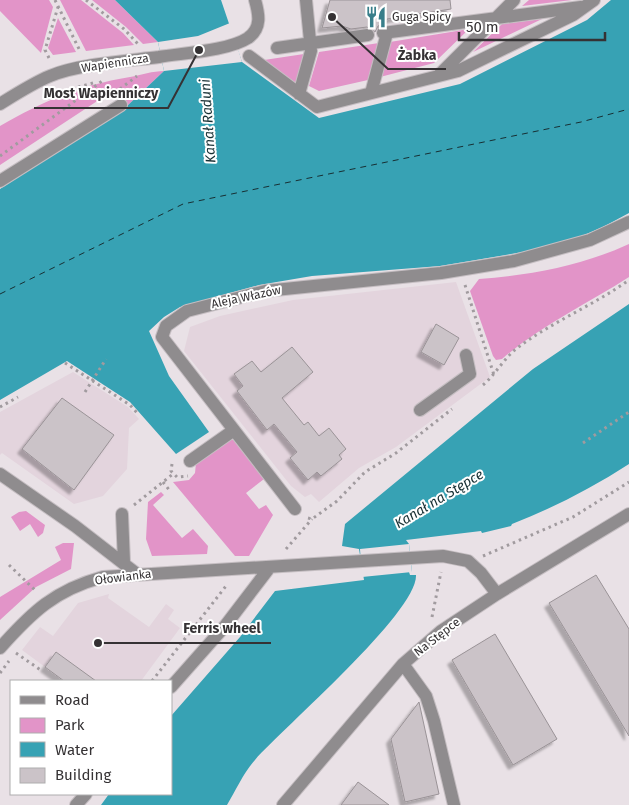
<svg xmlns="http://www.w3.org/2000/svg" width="629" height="805" font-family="'Fira Sans',sans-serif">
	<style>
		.built { fill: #e3d4dd }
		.green { fill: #e294c8 }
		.water { fill: #37a2b4 }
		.pier { fill: #e9e1e6 }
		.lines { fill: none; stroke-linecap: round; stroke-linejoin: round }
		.ferry { stroke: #172f33; stroke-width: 1; stroke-dasharray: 6 5; stroke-linecap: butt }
		.building { fill: #cbc3c8; stroke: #9a9397; filter: url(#shadow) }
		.minor-casing { stroke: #c5bec2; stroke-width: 14 }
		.path { stroke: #a19b9f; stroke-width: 3; stroke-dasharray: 2.5 4; stroke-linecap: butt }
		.minor { stroke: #8f8c8e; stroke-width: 12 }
		.labels { text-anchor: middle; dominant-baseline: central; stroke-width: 4; stroke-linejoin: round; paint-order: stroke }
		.poi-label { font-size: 12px; fill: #353234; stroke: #fff; text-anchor: start }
		.street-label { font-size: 12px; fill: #353234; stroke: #fff }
		.water-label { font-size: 14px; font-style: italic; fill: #172f33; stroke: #fff }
		.leader { fill: none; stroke: #353234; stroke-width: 2 }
		.callout-dot { fill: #353234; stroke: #fff; stroke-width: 2 }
		.callout-label { font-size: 14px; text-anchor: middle; font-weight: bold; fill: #353234; stroke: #fff; stroke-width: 4; stroke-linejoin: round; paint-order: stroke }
	</style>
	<defs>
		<filter id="shadow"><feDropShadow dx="-4.5" dy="4.5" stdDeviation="1" flood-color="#0004"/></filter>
	</defs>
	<rect width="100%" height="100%" fill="#e9e1e6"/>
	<!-- built -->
	<path class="built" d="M456 282 490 377 396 447 359 468 319 502 311 494 305 497 291 486 184 351 190 327 220 316 293 300Z
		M73 372 128 407 139 419 129 428 127 469 103 496 74 504 2 453 0 455V412Z
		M109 594 108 598 149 627 166 604 174 610 168 619 180 628 141 681H64L22 650 40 627 53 636 78 603Z"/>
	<!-- green -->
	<path class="green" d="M0 0H49L53 7 41 53 0 11Z
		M60 0H81L123 33 134 45 86 51Z
		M92 0H115L158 42 143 44 126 27Z
		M529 0H572L522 6Z
		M58 18 76 52 53 55 48 48Z
		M542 19 473 52 502 24Z
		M469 29 434 63 380 77 390 42Z
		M379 43 368 80 319 91 309 86 319 52Z
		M304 54 296 83 264 60Z
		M164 71 126 107 114 90 0 165V126C46 100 77 86 130 77 141 75 153 71 164 71Z
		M629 244V277C587 304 540 326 502 359L496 360 493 356 470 291 479 279C531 275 581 266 629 244Z
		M231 440H234L264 479 246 493 259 509 266 505 273 515 249 556H235L173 482 189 480 195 473 196 463Z
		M161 492 164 495 153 505 182 538 193 529 208 546 207 554 152 556 146 539 148 502Z
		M26 511 45 525 43 533 38 537 30 524 20 531 11 517 19 512Z
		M63 543H74L71 569 36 587 0 620V597L61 560 55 547Z"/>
	<!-- water -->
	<path class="water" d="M115 0H221L242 62 319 118 460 84 587 20 611 0H629V213L603 227 558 246 440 266 312 276 259 285 180 307 164 317 149 331 169 376 209 432 176 454 130 402 67 361 0 400V189L126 107 164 71 158 42Z
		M629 304V464C592 488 553 508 512 524L511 526 482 533 481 531 406 540 409 544 412 572H409L410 575H416C418 612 284 727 255 760 244 772 236 790 227 805H101L109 794H171V716L240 637 275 591 364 580 359 549 342 546 345 524 533 369Z"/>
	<!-- pier -->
	<path class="pier" d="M230 23 242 62 164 71 158 42 198 36Z
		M409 544 412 572 362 577 360 549Z"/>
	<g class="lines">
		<!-- ferry -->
		<path class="ferry" d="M0 294 183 204 581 122 629 109"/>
	</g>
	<!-- building -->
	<path class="building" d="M330 0H450L451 9 387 19 386 24 378 26 375 32 367 27 351 29 342 26 322 28Z
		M436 324 459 338 444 365 421 352Z
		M292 347 313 372 282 398 304 425 308 422 319 436 329 428 346 449 339 455 342 459 321 476 317 472 308 480 290 458 297 452 274 424 267 430 237 391 243 386 234 374 252 361 261 372Z
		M62 398 114 435 74 490 22 449Z
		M596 575 629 629V736L549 603Z
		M495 634 557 739 513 765 452 660Z
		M56 652 96 681H64L45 667Z
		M419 702 439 794 405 802 391 739Z
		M358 782 389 805H341Z"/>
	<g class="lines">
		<!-- minor casing -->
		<g class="minor-casing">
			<path id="minor" d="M383 33 581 7
				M277 48 368 35
				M249 56 317 107 458 71 573 15 594 0
				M438 76 514 0
				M371 93 387 33
				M299 94 311 51 306 0
				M0 104C16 94 33 83 50 76 78 64 127 61 159 57 182 53 228 51 248 38 262 28 259 14 255 0
				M0 181 121 105
				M420 410 470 374 466 355
				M190 461 234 430
				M0 474 75 526 137 574
				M295 509 162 337 166 326 187 311 265 291 441 273 514 261 590 240 629 222
				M122 514 124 562
				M0 648C32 612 55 590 103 577L443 556 468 561 481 573 497 594
				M403 664 426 696 434 721 454 805
				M171 687 225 626 270 567
				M76 805 86 794
				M283 805 403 664 441 631 497 594 629 514"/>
		</g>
		<!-- path -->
		<path class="path" d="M55 0 80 51
			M86 0 124 29 138 44
			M49 58 45 50 58 7
			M120 89 137 76
			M53 94 93 83
			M0 156 102 81
			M465 285 494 375
			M65 363 130 405 139 415
			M483 385C497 373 505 356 520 346 554 321 594 305 629 280
			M85 392 106 359
			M0 407 18 397
			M583 443 629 412
			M172 464 171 471 177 477 188 476
			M163 482 170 491
			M134 505 173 474
			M308 518 312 519 337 501 365 472 396 453 452 409
			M286 549 312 519
			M483 556 573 517 629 482
			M9 565 37 592
			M432 617 441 572
			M16 653 42 671
			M0 673 9 661
			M152 681 226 586"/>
		<!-- minor -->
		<use href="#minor" class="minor"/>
	</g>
	<!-- icons -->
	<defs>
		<g id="restaurant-bare" transform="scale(1.725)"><path d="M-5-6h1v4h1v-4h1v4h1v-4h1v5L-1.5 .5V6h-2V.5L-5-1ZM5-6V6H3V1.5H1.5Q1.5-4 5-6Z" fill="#387e8a" stroke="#fff" stroke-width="2.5" paint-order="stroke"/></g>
	</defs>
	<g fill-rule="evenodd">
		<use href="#restaurant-bare" x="376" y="17"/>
	</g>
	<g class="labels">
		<!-- poi labels -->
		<g class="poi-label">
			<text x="392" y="17">Guga Spicy</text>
		</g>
		<!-- street labels -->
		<g class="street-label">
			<text transform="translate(115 63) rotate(-9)">Wapiennicza</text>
			<text transform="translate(246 297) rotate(-12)">Aleja Włazów</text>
			<text transform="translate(123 577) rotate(-7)">Ołowianka</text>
			<text transform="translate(437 637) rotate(-38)">Na Stępce</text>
		</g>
		<!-- water labels -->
		<g class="water-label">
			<text transform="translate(208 121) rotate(-94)">Kanał Raduni</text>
			<text transform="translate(439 499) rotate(-31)">Kanał na Stępce</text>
		</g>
	</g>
	<!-- callouts -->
	<path class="leader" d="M332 17L388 69H446M199 50L168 108H34M98 643L173 643H271"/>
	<g class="callout-dot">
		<circle cx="332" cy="17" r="5"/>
		<circle cx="199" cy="50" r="5"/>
		<circle cx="98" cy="643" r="5"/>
	</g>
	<g class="callout-label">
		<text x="417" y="60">Żabka</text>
		<text x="101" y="98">Most Wapienniczy</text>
		<text x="222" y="633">Ferris wheel</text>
	</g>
	<!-- legend -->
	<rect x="10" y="680" width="162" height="115" fill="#ffffff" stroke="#aeadae"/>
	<rect x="20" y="696" width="25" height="8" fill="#8f8c8e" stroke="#aeadae"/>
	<text x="55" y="705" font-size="15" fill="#353234">Road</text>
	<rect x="20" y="718" width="25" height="15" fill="#e294c8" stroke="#aeadae"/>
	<text x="55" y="730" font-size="15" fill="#353234">Park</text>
	<rect x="20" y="742" width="25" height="15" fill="#37a2b4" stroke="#aeadae"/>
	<text x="55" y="755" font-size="15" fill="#353234">Water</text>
	<rect x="20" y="768" width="25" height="15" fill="#cbc3c8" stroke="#aeadae"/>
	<text x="55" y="780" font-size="15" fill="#353234">Building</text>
	<!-- scale -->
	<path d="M459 32v8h146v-8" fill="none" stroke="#353234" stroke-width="2.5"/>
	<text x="466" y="32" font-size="15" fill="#353234" stroke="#ffffff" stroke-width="4" paint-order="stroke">50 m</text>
</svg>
